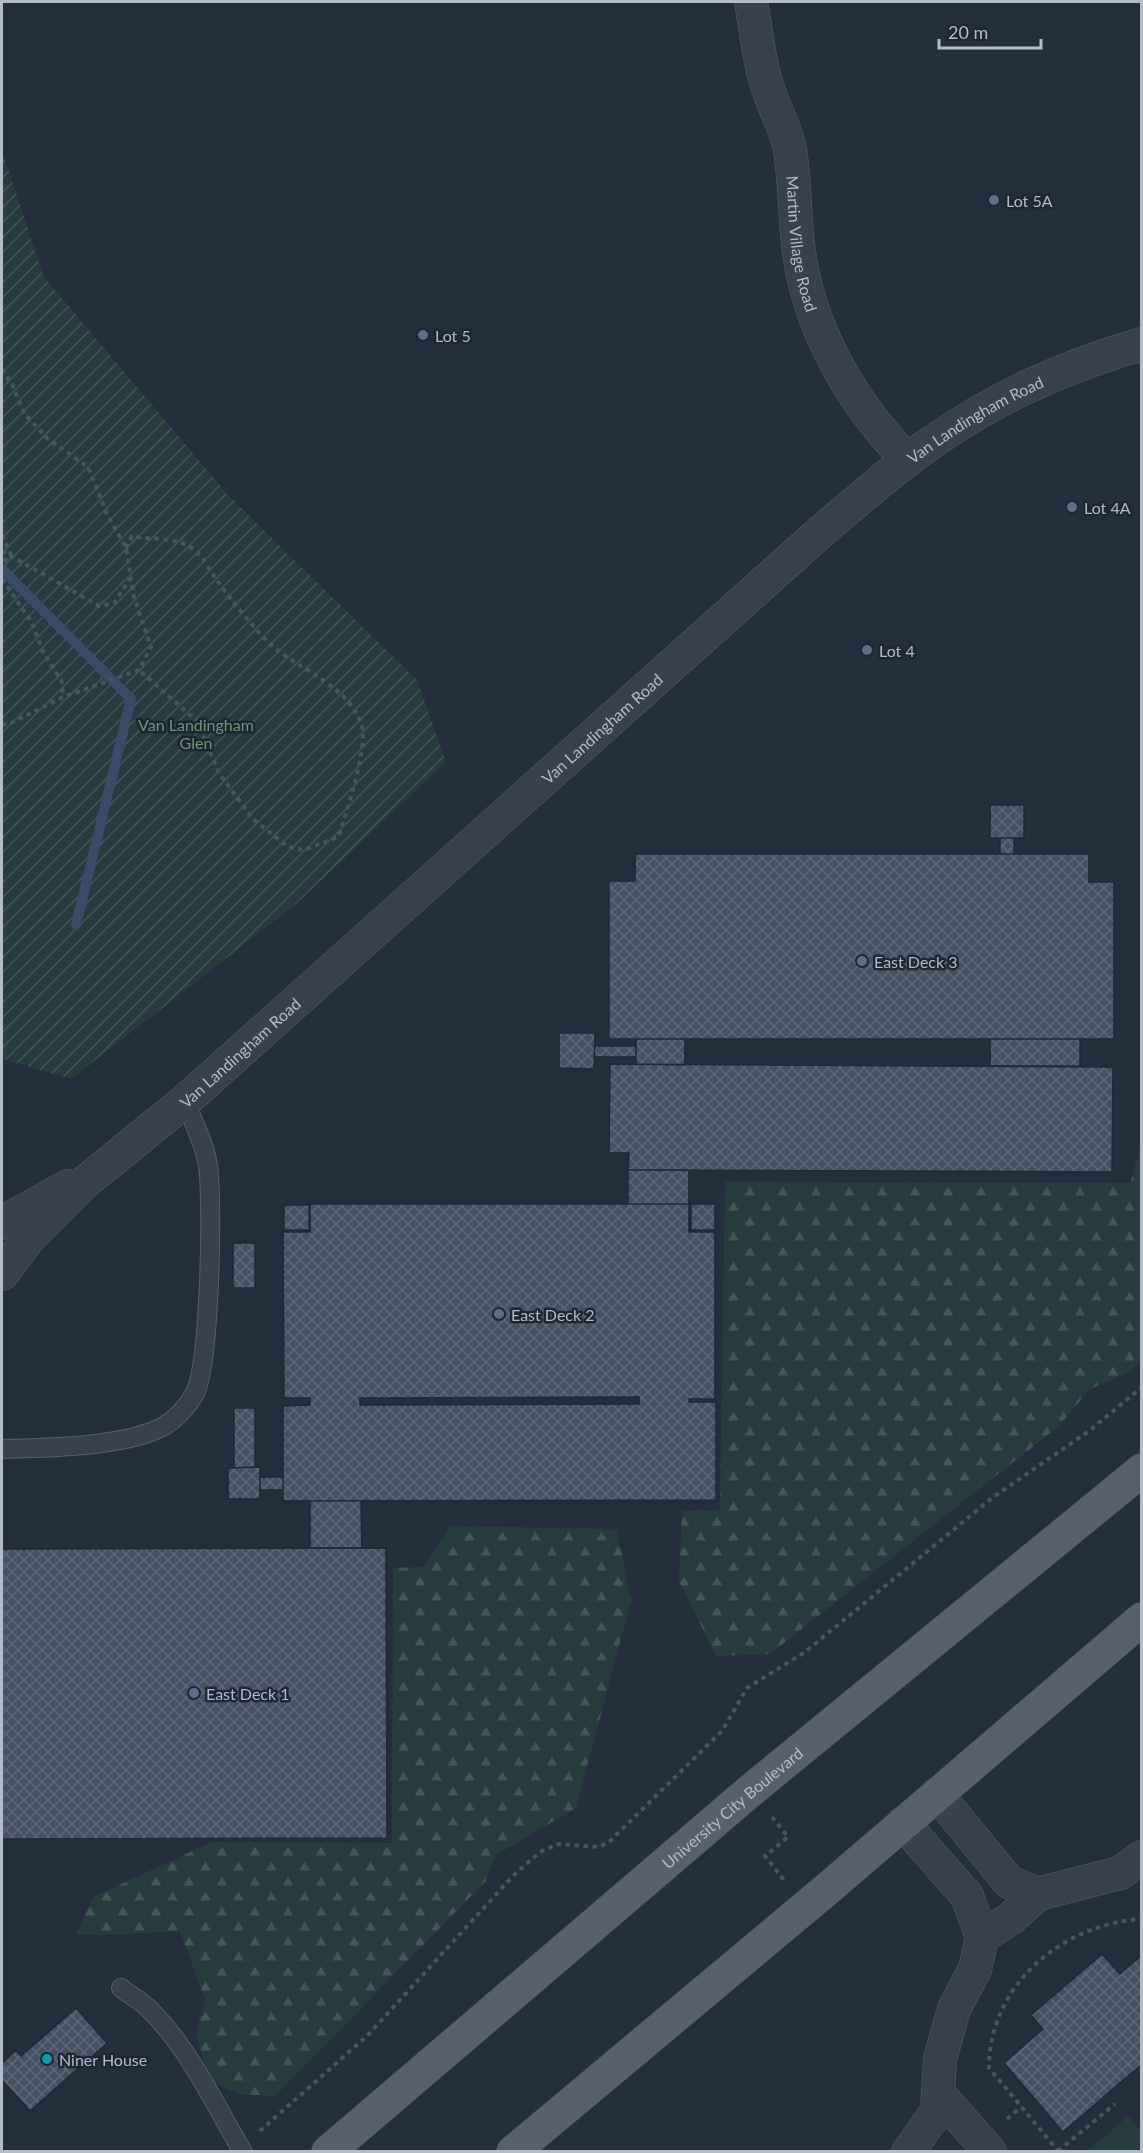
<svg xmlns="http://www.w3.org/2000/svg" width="1143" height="2153" font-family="Lato,sans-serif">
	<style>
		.forest { fill: url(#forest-firs) }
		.garden { fill: url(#garden-furrows) }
		.pitch { fill: #263c3f }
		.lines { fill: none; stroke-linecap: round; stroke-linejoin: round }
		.stream { stroke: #394c67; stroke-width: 10 }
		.building { fill: url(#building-cross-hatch); stroke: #1f2835; stroke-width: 1.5; fill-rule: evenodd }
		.lane-casing { stroke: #565f6c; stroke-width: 20 }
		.street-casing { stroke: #565f6c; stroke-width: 34 }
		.primary-casing { stroke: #414a57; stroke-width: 34 }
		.path { stroke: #44595c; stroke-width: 4; stroke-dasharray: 4.5 4.5; stroke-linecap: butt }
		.lane { stroke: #38414e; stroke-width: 18 }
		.street { stroke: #38414e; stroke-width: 33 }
		.primary { stroke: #56606e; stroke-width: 33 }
		.service-dot { fill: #5c6f8a; stroke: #1d2633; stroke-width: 2 }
		.culture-dot { fill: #0f9aa8; stroke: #1d2633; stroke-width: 2 }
		.labels { text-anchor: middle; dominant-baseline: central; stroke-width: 5; stroke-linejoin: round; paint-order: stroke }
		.poi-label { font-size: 16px; fill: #b4bcc9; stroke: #1d2633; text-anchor: start }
		.street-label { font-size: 16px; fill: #b4bcc9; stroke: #1d2633 }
		.park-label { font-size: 16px; fill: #6b9a76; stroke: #1d2633 }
	</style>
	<defs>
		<pattern id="forest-firs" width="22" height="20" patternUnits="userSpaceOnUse" patternTransform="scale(1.5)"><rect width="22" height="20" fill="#263c3f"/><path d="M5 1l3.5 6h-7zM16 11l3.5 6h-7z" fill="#435659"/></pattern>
		<pattern id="garden-furrows" width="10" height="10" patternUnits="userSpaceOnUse" patternTransform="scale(1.5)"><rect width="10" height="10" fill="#263c3f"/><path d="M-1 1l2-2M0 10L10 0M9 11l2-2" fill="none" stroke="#435659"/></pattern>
		<pattern id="building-cross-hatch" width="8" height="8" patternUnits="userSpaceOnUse" patternTransform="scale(1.5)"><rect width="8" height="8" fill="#455162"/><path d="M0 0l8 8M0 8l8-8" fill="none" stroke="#5d6877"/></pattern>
	</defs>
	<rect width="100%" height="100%" fill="#242f3e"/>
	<!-- forest -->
	<path class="forest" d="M1141 1145V1360L1130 1372 1090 1389 1059 1426 770 1654 716 1656 679 1581 682 1511 720 1510 725 1182 1130 1183Z
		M450 1526 617 1529 631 1601 576 1808 496 1855 485 1882 275 2096 238 2094 208 2079 196 2033 205 1999 180 1931 113 1935 76 1934 93 1897 212 1842 392 1843 393 1568 423 1567Z"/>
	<!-- garden -->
	<path class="garden" d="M2 151 44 277 229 496 417 680 446 762 296 904 71 1079 2 1059Z"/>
	<!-- pitch -->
	<path class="pitch" d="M1128 2116 1141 2131V2151H1087Z"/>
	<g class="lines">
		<!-- stream -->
		<path class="stream" d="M2 569 131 699 76 925"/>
	</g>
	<!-- building -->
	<path class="building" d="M990 805H1024V838H990Z
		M1000 838H1014V854H1000Z
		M635 854H1089V882H1114V1039H609V881H635Z
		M559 1033H595L594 1069 559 1068Z
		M636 1039H685V1065L636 1064Z
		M990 1039H1080V1066H990Z
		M595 1046H636V1057H594Z
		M610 1064 1113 1067 1112 1172 628 1170 629 1153H609Z
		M628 1170H689V1204H628Z
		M310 1204H689V1232H715V1399H689V1402H716V1500L283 1501V1406L310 1405V1398H284L283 1232H310ZM639 1397V1404L360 1405V1398Z
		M691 1204H715V1230H691Z
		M284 1205H309V1230H284Z
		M233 1243H255V1288H233Z
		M234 1408H255V1467L234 1468Z
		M260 1467V1499H228V1468Z
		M260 1477H283V1490H260Z
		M310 1501H361L362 1548H310Z
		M386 1548 387 1838 2 1839V1549Z
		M1102 1954 1120 1974 1142 1955V2064L1063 2132 1004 2063 1043 2029 1031 2015Z
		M76 2008 107 2043 30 2111 2 2080V2063L16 2050 21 2056Z"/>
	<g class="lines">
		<!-- lane casing -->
		<g class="lane-casing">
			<path id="lane" d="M2 1449C44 1448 127 1447 164 1426 176 1419 188 1406 195 1393 210 1362 213 1204 208 1166 205 1144 193 1122 185 1101
				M121 1988C131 1996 143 2002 151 2011 190 2050 215 2105 243 2152"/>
		</g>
		<!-- street casing -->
		<g class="street-casing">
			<g id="street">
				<path id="s1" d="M751 2C756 28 758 56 766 82 772 106 786 126 790 150 796 186 794 223 800 259 812 334 854 406 908 460"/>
				<path d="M2 1223 68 1186"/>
				<path id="s2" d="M2 1274 28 1239 84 1183 185 1101 816 536C854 504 892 469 934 441 996 397 1069 365 1142 344"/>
				<path d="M937 1794 1009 1882 1038 1894 1120 1873 1142 1857"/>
				<path d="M903 1823 967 1896 982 1937 975 1969 954 2009 940 2059 937 2111 908 2152"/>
				<path d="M982 1937 1010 1919 1038 1894"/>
				<path d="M940 2095 990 2152"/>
			</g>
		</g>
		<!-- primary casing -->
		<g class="primary-casing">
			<g id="primary">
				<path id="s3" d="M328 2152 750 1791 1142 1470"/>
				<path d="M513 2152 826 1890 1142 1619"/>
			</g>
		</g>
		<!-- path -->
		<path class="path" d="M2 369 12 384 24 413 48 439 88 467 107 514 126 548 134 597 151 647 139 670
			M2 535 11 555 2 563
			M126 548 132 536C150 540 175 537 190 547 203 555 208 568 216 579 230 599 258 634 276 649 305 672 350 688 362 726 368 747 346 815 338 837L304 850 288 847 253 819 219 773 197 721 139 670
			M2 551 99 606 114 603 131 577
			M2 579 32 623 43 652 62 682 63 697
			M2 724 7 725 63 697 139 670
			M772 1817 788 1837 765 1856 784 1880
			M1007 2119 1020 2108
			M260 2131 367 2036 512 1877 540 1852 559 1844 599 1847 609 1842 722 1731 747 1688 805 1652 992 1498 1089 1431 1142 1387
			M1058 2151 1115 2104
			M1059 2152 989 2068C989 1985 1062 1924 1142 1919"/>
		<!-- lane -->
		<use href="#lane" class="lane"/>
		<!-- street -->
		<use href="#street" class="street"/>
		<!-- primary -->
		<use href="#primary" class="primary"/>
	</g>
	<!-- markers -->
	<g class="service-dot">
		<circle cx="994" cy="200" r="6"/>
		<circle cx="423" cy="335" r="6"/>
		<circle cx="1072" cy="507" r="6"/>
		<circle cx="867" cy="650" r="6"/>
		<circle cx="862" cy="961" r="6"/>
		<circle cx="499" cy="1314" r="6"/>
		<circle cx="194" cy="1693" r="6"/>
	</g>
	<circle class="culture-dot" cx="47" cy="2059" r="6"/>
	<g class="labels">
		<!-- poi labels -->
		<g class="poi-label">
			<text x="1006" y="200">Lot 5A</text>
			<text x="435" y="335">Lot 5</text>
			<text x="1084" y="507">Lot 4A</text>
			<text x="879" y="650">Lot 4</text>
			<text x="874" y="961">East Deck 3</text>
			<text x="511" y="1314">East Deck 2</text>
			<text x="206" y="1693">East Deck 1</text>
			<text x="59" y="2059">Niner House</text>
		</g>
		<!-- street labels -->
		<g class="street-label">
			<text stroke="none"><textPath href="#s1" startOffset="248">Martin Village Road</textPath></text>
			<text stroke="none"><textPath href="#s2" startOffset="1298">Van Landingham Road</textPath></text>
			<text stroke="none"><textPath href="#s2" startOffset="812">Van Landingham Road</textPath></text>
			<text stroke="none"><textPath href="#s2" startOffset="326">Van Landingham Road</textPath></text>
			<text stroke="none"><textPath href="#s3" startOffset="531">University City Boulevard</textPath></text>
		</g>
		<!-- park labels -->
		<g class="park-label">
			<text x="196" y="724">Van Landingham<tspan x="196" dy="18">Glen</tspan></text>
		</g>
	</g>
	<!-- border -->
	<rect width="1143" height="2153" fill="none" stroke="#b4bcc9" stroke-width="6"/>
	<!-- scale -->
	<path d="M939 39v9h102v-9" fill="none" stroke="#b4bcc9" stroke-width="3"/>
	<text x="948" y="39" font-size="18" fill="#b4bcc9" stroke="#1d2633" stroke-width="4.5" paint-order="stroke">20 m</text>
</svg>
